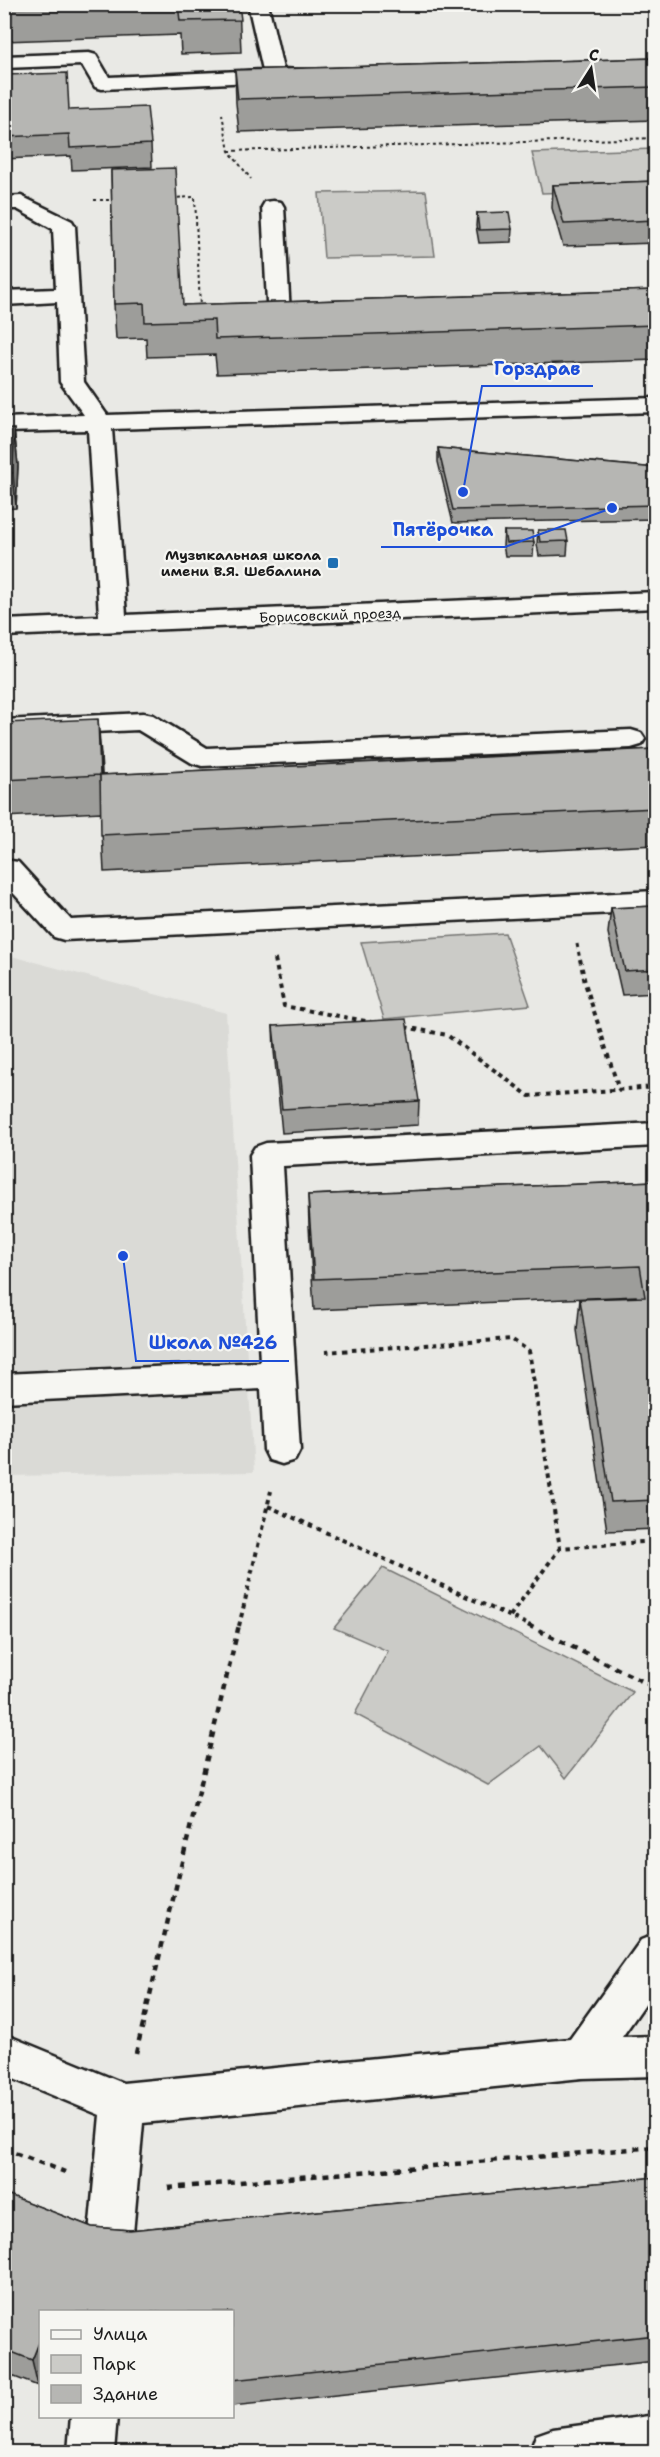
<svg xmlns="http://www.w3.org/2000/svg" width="660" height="2457" font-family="'Shantell Sans',sans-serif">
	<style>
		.built { fill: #dadad6 }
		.green { fill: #cbcbc7; stroke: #747472; stroke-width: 1.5 }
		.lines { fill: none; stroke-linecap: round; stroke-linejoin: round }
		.minor-casing { stroke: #1c1c1c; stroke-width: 5 }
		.path-far3 { stroke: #1c1c1c; stroke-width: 2; stroke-dasharray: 3 3; stroke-linecap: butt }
		.path-far2 { stroke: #1c1c1c; stroke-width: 3; stroke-dasharray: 4 4; stroke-linecap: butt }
		.path-far1 { stroke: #1c1c1c; stroke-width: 4; stroke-dasharray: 4.5 4.5; stroke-linecap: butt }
		.path { stroke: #1c1c1c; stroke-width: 4.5; stroke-dasharray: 6 6; stroke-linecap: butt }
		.minor { fill: #f6f6f2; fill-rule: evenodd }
		.wall { fill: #9d9d9a; stroke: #1c1c1c; stroke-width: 1.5 }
		.shaded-wall { fill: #7f7f7d; stroke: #1c1c1c; stroke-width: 1.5 }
		.building { fill: #b6b6b3; stroke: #1c1c1c; stroke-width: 1.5 }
		.poi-dot { fill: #1f6fb2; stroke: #f6f6f2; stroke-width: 2 }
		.labels { text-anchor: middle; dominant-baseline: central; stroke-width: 4.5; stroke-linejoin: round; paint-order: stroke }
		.far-poi-label { font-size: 14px; font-weight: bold; fill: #1c1c1c; stroke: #f6f6f2; text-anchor: end }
		.far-street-label { font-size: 14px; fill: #1c1c1c; stroke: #f6f6f2 }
		.leader { fill: none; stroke: #1d4ed8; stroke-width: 2 }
		.callout-dot { fill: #1d4ed8; stroke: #f6f6f2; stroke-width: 2 }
		.callout-label { font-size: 18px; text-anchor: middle; font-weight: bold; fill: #1d4ed8; stroke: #f6f6f2; stroke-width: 4.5; stroke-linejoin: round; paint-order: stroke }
	</style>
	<rect width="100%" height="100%" fill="#e9e9e5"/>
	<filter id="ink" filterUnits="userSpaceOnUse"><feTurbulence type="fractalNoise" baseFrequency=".0167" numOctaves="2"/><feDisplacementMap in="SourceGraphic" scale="12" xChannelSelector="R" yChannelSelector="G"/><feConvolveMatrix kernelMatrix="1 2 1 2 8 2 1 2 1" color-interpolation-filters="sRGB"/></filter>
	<g filter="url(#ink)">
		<!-- built -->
		<path class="built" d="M4 954 226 1013 254 1472 5 1476Z"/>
		<!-- green -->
		<path class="green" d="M655 149V189L542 193 532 153Z
			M426 191 435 256 324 258 319 193Z
			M505 933 530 1005 384 1019 361 942Z
			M383 1568 633 1692 566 1778 541 1746 488 1785 355 1714 388 1651 334 1628Z"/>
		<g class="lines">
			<!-- minor casing -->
			<g class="minor-casing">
				<path id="minor" d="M248 4H268L283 69 320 71 323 75 320 79 102 89 95 87 82 65 4 68V56L89 53 96 55 109 77 263 70Z
					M21 196 72 221 75 226 84 382 107 415 656 398V412L112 429 126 615 656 592V608L4 636V620L99 616 88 430 4 432V418L84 415 60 382 57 302 4 305V291L56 289 53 229 17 209H4V197Z
					M273 201 281 202 284 207 290 314 311 315 314 320 311 325 279 328 271 326 268 321 262 207 265 202Z
					M143 713 153 715 207 748 631 730 641 733 645 739 641 745 631 748 202 766 192 763 138 730 4 736V720Z
					M4 860 18 862 71 920 656 891V911L64 940 54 937 4 883Z
					M656 1123V1146L283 1166 300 1450 295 1460 282 1464 269 1460 264 1450 261 1389 4 1402V1374L260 1362 250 1155 255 1147 266 1143Z
					M656 1934V1988L622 2037 656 2036V2076L582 2078 143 2123 131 2256 125 2272 109 2278 93 2272 87 2256 100 2115 4 2075V2034L123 2083 570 2039 641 1940Z
					M656 2415V2452H530L536 2435 553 2429Z
					M71 2416H117L114 2452H68Z"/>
			</g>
			<!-- path-far3 -->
			<path class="path-far3" d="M652 4 656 5
				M222 114 229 151 251 179
				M229 151 656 138
				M172 198 195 197 200 307
				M94 200H116"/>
			<!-- path-far2 -->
			<path class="path-far2" d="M577 944 580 960"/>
			<!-- path-far1 -->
			<path class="path-far1" d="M275 959 284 1006 371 1022
				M580 959 585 983 619 1090
				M405 1027 447 1035 529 1096 656 1087
				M325 1352 511 1339 529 1351 560 1548 656 1541
				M268 1506 531 1626
				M510 1616 560 1548
				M239 1626 271 1491"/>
			<!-- path -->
			<path class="path" d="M528 1625 650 1685 656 1696
				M136 2053 239 1625
				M4 2149 65 2172
				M168 2188 656 2147"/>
			<!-- minor -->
			<use href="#minor" class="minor"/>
		</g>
		<!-- wall -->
		<path class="wall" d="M4 4H239L241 52 181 54 180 35 4 41Z
			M656 58V120L239 132 236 103 235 70Z
			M4 75 69 110 151 144 152 167 72 170 71 156 4 159Z
			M111 170 183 305 656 290V360L217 374 215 355 147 357 146 338 116 339 114 304Z
			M656 181V243L563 246 552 208 553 185Z
			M477 213 512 229 511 242 479 243 476 226Z
			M14 429 18 465 16 508 4 509V430Z
			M438 448 656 468V519L453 523 438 462Z
			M538 530 568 541 567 555 539 556 537 544Z
			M504 531 534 542 533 556H505L503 545Z
			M4 723 101 755 102 775 656 749V845L104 872 101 812 4 817Z
			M656 906V993L622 995 608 933 611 908Z
			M273 1026 419 1101 418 1125 282 1133 274 1051Z
			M656 1181V1529L607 1531 577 1330 580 1299 636 1297V1296L314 1310 309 1226 308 1195Z
			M656 2177V2361L232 2406V2312H40V2381L38 2386 4 2373V2193L92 2227 130 2230Z"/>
		<!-- shaded-wall -->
		<path class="shaded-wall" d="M14 429 18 465 16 508 13 473Z
			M98 719 101 755 103 812 100 775Z
			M40 2340V2381L38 2386 32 2360Z"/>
		<!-- building -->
		<path class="building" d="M4 4H132L4 8Z
			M178 4H239L241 20 180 21Z
			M656 58V87L238 99 235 70Z
			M67 73 69 110 147 107 151 144 70 148 69 134 4 137V75Z
			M175 168 183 305 656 290V325L215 339 214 320 145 322 144 303 114 304 111 170Z
			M656 181V220L564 224 553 185Z
			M509 212 512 229 479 230 477 213Z
			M14 429 13 473H4V430Z
			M438 448 656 468V505L453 510Z
			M538 530H566L568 541 540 542Z
			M504 531H532L534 542 506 543Z
			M98 719 100 775 656 749V808L101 835 100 775 4 780V723Z
			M656 906V969L625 971 611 908Z
			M406 1019 419 1101 282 1109 273 1026Z
			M656 1181V1500L611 1502 580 1299 645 1297 640 1266 314 1279 308 1195Z
			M656 2177V2335L232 2380V2312H40V2340L32 2360 4 2349V2193L92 2227 130 2230Z"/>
	</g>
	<!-- markers -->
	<rect class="poi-dot" x="327" y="557" width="12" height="12" rx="3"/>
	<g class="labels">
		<!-- far-poi labels -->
		<g class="far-poi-label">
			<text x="321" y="555">Музыкальная школа<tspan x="321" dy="16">имени В.Я. Шебалина</tspan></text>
		</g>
		<!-- far-street labels -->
		<g class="far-street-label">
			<text transform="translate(330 615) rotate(-2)">Борисовский проезд</text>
		</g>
	</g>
	<!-- callouts -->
	<path class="leader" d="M463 492L482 386H593M612 508L505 547H381M123 1256L136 1361H289"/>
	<g class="callout-dot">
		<circle cx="463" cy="492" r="6"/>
		<circle cx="612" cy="508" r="6"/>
		<circle cx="123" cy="1256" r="6"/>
	</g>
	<g class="callout-label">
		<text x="537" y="375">Горздрав</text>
		<text x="443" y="536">Пятёрочка</text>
		<text x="213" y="1349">Школа №426</text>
	</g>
	<!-- margin -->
	<rect width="660" height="2457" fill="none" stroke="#f6f6f2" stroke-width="24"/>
	<rect x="12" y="12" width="636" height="2433" fill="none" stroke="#1c1c1c" stroke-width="2" filter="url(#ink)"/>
	<!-- legend -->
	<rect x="39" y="2310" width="195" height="108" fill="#f6f6f2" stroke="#9f9f9c" stroke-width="1.5"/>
	<rect x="51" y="2330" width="30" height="9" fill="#f6f6f2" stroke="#9f9f9c" stroke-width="1.5"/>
	<text x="93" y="2340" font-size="18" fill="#1c1c1c">Улица</text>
	<rect x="51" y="2355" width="30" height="18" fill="#cbcbc7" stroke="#9f9f9c" stroke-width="1.5"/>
	<text x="93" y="2370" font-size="18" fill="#1c1c1c">Парк</text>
	<rect x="51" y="2385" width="30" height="18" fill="#b6b6b3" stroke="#9f9f9c" stroke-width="1.5"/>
	<text x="93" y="2400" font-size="18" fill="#1c1c1c">Здание</text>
	<!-- north arrow -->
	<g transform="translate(591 69) rotate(12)" stroke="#f6f6f2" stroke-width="4.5" paint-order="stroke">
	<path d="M0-4.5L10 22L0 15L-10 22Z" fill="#1c1c1c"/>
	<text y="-9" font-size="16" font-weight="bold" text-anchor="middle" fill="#1c1c1c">С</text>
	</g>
</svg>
